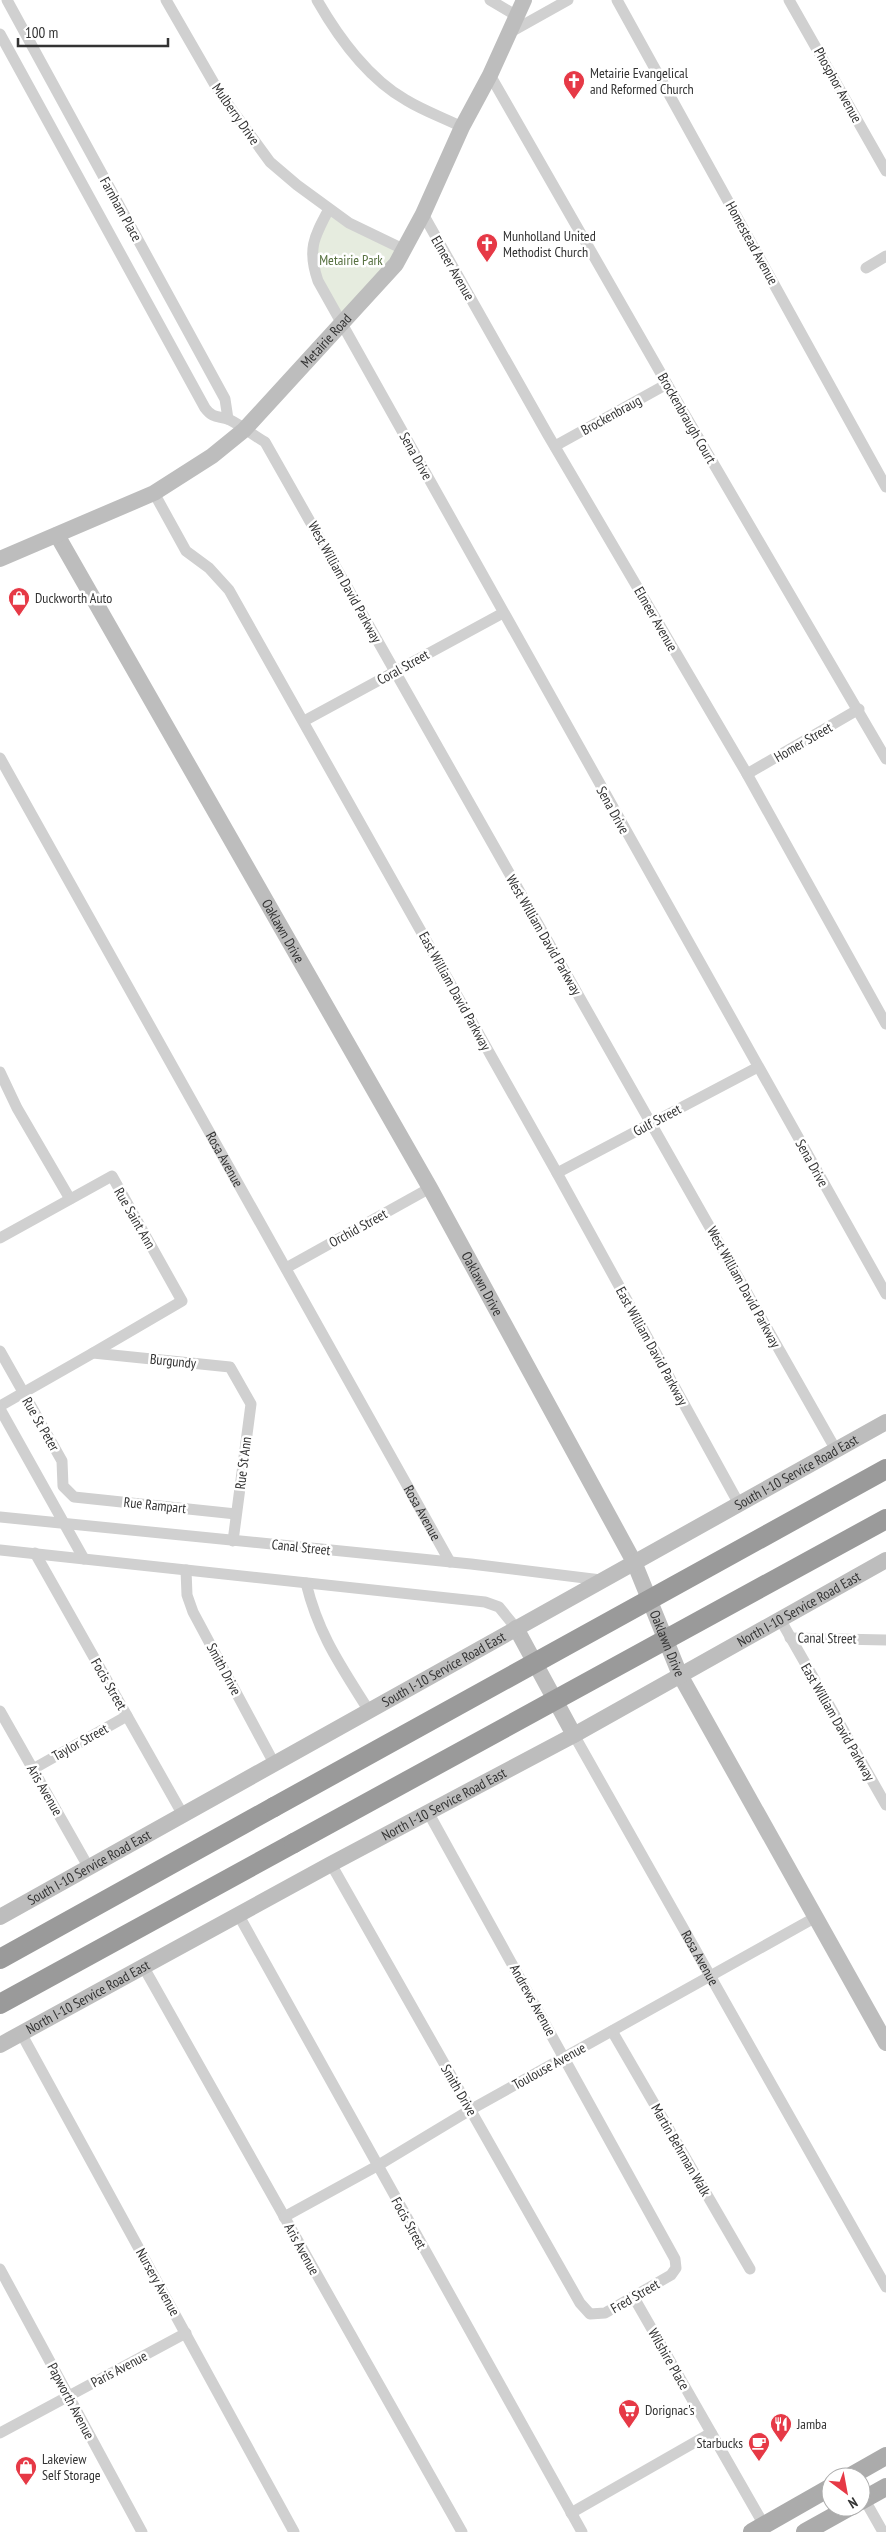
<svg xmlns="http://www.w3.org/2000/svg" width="886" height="2532" font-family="'PT Sans Narrow',sans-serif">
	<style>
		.green { fill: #e6ecdf }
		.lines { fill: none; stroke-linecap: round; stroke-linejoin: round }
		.street { stroke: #d0d0d0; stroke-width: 11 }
		.secondary { stroke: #bdbdbd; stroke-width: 16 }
		.primary { stroke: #ababab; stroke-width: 18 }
		.highway { stroke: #9a9a9a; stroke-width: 20 }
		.highway-bridge { stroke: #9a9a9a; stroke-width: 20 }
		.labels { text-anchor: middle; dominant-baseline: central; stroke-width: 5; stroke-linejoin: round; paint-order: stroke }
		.poi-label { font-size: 14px; fill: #333; stroke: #fff; text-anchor: start }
		.street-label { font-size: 14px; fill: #333; stroke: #fff }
		.park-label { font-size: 14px; fill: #56703f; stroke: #fff }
	</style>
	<rect width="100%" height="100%" fill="#fff"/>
	<!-- green -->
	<path class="green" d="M329 209 405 250 343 324 314 270 313 238Z"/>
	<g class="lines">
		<!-- street -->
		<g class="street">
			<path d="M7 0 225 399 228 419"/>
			<path d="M166 0 219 92 270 162 297 185 349 223 405 250"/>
			<path d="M317 0C338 37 369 79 406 100 424 111 444 118 462 127"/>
			<path d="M490 0 517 16"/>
			<path d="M617 0 886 487"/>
			<path d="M789 0 886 171"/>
			<path d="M509 33 568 0"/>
			<path d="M0 34 205 408C214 420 219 415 230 420 242 426 253 435 265 442L836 1450"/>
			<path d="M490 75 667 384 886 759"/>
			<path d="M329 209C314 237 307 249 318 281L886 1294"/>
			<path d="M423 214 548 435 747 774 886 1024"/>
			<path d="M866 268 886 256"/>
			<path d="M555 446 667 384"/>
			<path d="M154 493 186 551 209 568 229 590 557 1173 739 1504"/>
			<path d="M304 721 503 613"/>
			<path id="s1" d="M0 758 450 1562"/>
			<path d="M747 774 859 709"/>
			<path d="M0 1072 17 1108 70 1199"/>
			<path d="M557 1173 758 1067"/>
			<path d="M0 1238 112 1176 182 1301 93 1353"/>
			<path d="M286 1268 430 1188"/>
			<path d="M0 1351 62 1461 63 1486 74 1497 236 1514"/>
			<path d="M0 1406 93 1353 230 1367 251 1404 233 1541"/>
			<path d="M0 1409 84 1559"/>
			<path d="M0 1517 471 1564 601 1580"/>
			<path d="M0 1550 485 1602 499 1607 516 1628"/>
			<path d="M35 1553 183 1815"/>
			<path d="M186 1570 187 1595 193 1612 275 1765"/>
			<path d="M306 1583C319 1636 341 1666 369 1711"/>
			<path d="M780 1619 886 1805"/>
			<path d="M790 1638 886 1640"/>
			<path d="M0 1711 89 1868"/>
			<path id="s2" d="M574 1735 886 2287"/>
			<path d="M33 1769 127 1716"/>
			<path d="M331 1864 580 2303 590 2314 605 2313 671 2275 676 2268 675 2259 428 1812"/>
			<path d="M238 1914 582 2532"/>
			<path d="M143 1966 462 2532"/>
			<path d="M612 2031 750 2269"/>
			<path d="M21 2033 294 2532"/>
			<path d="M284 2217 377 2166 470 2110 816 1917"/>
			<path d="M0 2269 142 2532"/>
			<path d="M633 2296 764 2525"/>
			<path d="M0 2433 186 2333"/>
			<path d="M862 2495 883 2532"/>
			<path d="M571 2513 711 2433"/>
		</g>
		<!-- secondary -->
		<g class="secondary">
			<path id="s3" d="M57 535 430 1188 634 1562 680 1675 886 2043"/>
			<path id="s4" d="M0 559 154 493 212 456 244 430 396 264 423 214 462 127 490 75 524 0"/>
			<path d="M516 1628 574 1735"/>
			<path id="s5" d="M0 1917 886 1422"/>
			<path id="s6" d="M0 2045 331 1864 574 1735 886 1560"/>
		</g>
		<!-- primary -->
		<path class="primary" d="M849 2477 886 2456
			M861 2501 886 2487
			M752 2532 831 2487
			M805 2532 850 2507"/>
		<!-- highway -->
		<path class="highway" d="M0 1959 274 1807
			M0 2004 294 1843"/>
		<!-- highway-bridge -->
		<path class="highway-bridge" d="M274 1807 886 1469
			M294 1843 886 1519"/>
	</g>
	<!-- icons -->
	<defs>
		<g id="church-pin" transform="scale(1.125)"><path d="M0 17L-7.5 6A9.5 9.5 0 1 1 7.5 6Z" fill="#e63946" stroke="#fff"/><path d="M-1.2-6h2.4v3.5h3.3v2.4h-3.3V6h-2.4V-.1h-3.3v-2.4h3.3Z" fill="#fff"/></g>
		<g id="shop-pin" transform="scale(1.125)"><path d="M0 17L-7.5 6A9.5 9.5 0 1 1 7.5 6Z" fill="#e63946" stroke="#fff"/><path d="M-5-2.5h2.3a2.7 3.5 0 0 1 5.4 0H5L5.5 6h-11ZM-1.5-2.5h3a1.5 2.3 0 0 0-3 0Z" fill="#fff"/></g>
		<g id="supermarket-pin" transform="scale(1.125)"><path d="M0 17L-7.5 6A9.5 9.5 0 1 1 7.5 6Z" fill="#e63946" stroke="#fff"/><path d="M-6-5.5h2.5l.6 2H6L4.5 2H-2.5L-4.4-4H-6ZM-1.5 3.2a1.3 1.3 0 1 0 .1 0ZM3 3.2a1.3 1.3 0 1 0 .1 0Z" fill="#fff"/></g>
		<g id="restaurant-pin" transform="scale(1.125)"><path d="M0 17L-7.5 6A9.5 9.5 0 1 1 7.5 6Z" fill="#e63946" stroke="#fff"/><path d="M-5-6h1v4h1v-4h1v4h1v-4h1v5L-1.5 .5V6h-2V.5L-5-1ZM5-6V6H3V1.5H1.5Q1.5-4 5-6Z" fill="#fff"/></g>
		<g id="cafe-pin" transform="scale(1.125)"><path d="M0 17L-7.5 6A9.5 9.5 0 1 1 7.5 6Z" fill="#e63946" stroke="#fff"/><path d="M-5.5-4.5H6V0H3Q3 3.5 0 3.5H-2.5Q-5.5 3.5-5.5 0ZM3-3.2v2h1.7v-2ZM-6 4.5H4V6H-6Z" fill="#fff"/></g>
	</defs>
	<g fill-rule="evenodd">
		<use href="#church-pin" x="574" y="81"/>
		<use href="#church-pin" x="487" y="244"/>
		<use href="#shop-pin" x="19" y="598"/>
		<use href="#supermarket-pin" x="629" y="2410"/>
		<use href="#restaurant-pin" x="781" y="2424"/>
		<use href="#cafe-pin" x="759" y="2443"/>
		<use href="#shop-pin" x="26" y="2467"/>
	</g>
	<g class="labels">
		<!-- poi labels -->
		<g class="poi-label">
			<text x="590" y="73">Metairie Evangelical<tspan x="590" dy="16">and Reformed Church</tspan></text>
			<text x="503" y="236">Munholland United<tspan x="503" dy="16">Methodist Church</tspan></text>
			<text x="35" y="598">Duckworth Auto</text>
			<text x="645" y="2410">Dorignac's</text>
			<text x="797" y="2424">Jamba</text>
			<text x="743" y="2443" text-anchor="end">Starbucks</text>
			<text x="42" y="2459">Lakeview<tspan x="42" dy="16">Self Storage</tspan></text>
		</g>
		<!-- street labels -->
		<g class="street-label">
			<text transform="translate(838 85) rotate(61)">Phosphor Avenue</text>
			<text transform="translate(236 114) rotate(55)">Mulberry Drive</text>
			<text transform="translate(121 209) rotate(61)">Farnham Place</text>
			<text transform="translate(752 243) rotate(61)">Homestead Avenue</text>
			<text transform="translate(453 268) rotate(60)">Elmeer Avenue</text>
			<text stroke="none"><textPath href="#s4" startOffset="399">Metairie Road</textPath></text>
			<text transform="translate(611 415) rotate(-29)">Brockenbraug</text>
			<text transform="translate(687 418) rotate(60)">Brockenbraugh Court</text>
			<text transform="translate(416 456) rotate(61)">Sena Drive</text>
			<text transform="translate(345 582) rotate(61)">West William David Parkway</text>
			<text transform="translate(656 619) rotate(60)">Elmeer Avenue</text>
			<text transform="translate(403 667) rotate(-29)">Coral Street</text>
			<text transform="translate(803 742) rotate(-30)">Homer Street</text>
			<text transform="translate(613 810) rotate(61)">Sena Drive</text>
			<text stroke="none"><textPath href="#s3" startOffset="456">Oaklawn Drive</textPath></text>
			<text transform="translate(544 935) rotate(60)">West William David Parkway</text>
			<text transform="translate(455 991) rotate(61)">East William David Parkway</text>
			<text transform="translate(657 1120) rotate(-28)">Gulf Street</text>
			<text stroke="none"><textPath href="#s1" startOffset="460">Rosa Avenue</textPath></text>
			<text transform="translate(812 1163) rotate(61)">Sena Drive</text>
			<text transform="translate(135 1218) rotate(60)">Rue Saint Ann</text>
			<text transform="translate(358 1228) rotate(-29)">Orchid Street</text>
			<text stroke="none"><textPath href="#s3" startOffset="861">Oaklawn Drive</textPath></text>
			<text transform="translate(744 1287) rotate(61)">West William David Parkway</text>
			<text transform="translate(652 1346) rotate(61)">East William David Parkway</text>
			<text transform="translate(173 1361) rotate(6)">Burgundy</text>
			<text transform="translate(41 1424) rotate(60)">Rue St Peter</text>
			<text transform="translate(243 1463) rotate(-83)">Rue St Ann</text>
			<text stroke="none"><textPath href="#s5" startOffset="912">South I-10 Service Road East</textPath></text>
			<text transform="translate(155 1505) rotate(6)">Rue Rampart</text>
			<text stroke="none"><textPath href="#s1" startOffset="865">Rosa Avenue</textPath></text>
			<text transform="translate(301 1547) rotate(6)">Canal Street</text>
			<text stroke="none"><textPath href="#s6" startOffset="910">North I-10 Service Road East</textPath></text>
			<text transform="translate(827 1638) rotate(1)">Canal Street</text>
			<text stroke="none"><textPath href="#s3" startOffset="1266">Oaklawn Drive</textPath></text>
			<text transform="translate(224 1669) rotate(62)">Smith Drive</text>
			<text stroke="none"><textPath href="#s5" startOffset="508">South I-10 Service Road East</textPath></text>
			<text transform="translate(109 1684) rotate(60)">Focis Street</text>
			<text transform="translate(838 1722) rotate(60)">East William David Parkway</text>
			<text transform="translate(80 1742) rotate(-29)">Taylor Street</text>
			<text transform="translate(45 1790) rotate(60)">Aris Avenue</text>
			<text stroke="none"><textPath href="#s6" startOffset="505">North I-10 Service Road East</textPath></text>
			<text stroke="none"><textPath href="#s5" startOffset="102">South I-10 Service Road East</textPath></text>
			<text stroke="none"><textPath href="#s2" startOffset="256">Rosa Avenue</textPath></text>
			<text stroke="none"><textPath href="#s6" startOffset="100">North I-10 Service Road East</textPath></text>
			<text transform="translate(533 2000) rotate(61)">Andrews Avenue</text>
			<text transform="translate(549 2066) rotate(-29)">Toulouse Avenue</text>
			<text transform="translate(459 2090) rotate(60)">Smith Drive</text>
			<text transform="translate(681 2150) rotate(60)">Martin Behrman Walk</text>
			<text transform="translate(409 2223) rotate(61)">Focis Street</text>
			<text transform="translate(302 2249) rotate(61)">Aris Avenue</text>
			<text transform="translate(158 2282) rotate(61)">Nursery Avenue</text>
			<text transform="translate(635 2296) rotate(-30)">Fred Street</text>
			<text transform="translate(669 2359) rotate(60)">Wilshire Place</text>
			<text transform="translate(119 2369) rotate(-28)">Paris Avenue</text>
			<text transform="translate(71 2401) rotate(62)">Papworth Avenue</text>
		</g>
		<!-- park labels -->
		<g class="park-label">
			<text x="351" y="260">Metairie Park</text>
		</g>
	</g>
	<!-- north arrow -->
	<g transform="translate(846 2492) rotate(148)"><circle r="24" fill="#ffffff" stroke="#adadad"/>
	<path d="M0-4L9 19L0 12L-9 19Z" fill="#e63946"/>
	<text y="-8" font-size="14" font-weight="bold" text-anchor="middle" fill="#333333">N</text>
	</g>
	<!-- scale -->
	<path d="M18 38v8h150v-8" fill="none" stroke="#333333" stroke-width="2.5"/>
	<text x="25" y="38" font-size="15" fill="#333333" stroke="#ffffff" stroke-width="4" paint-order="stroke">100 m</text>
</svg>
